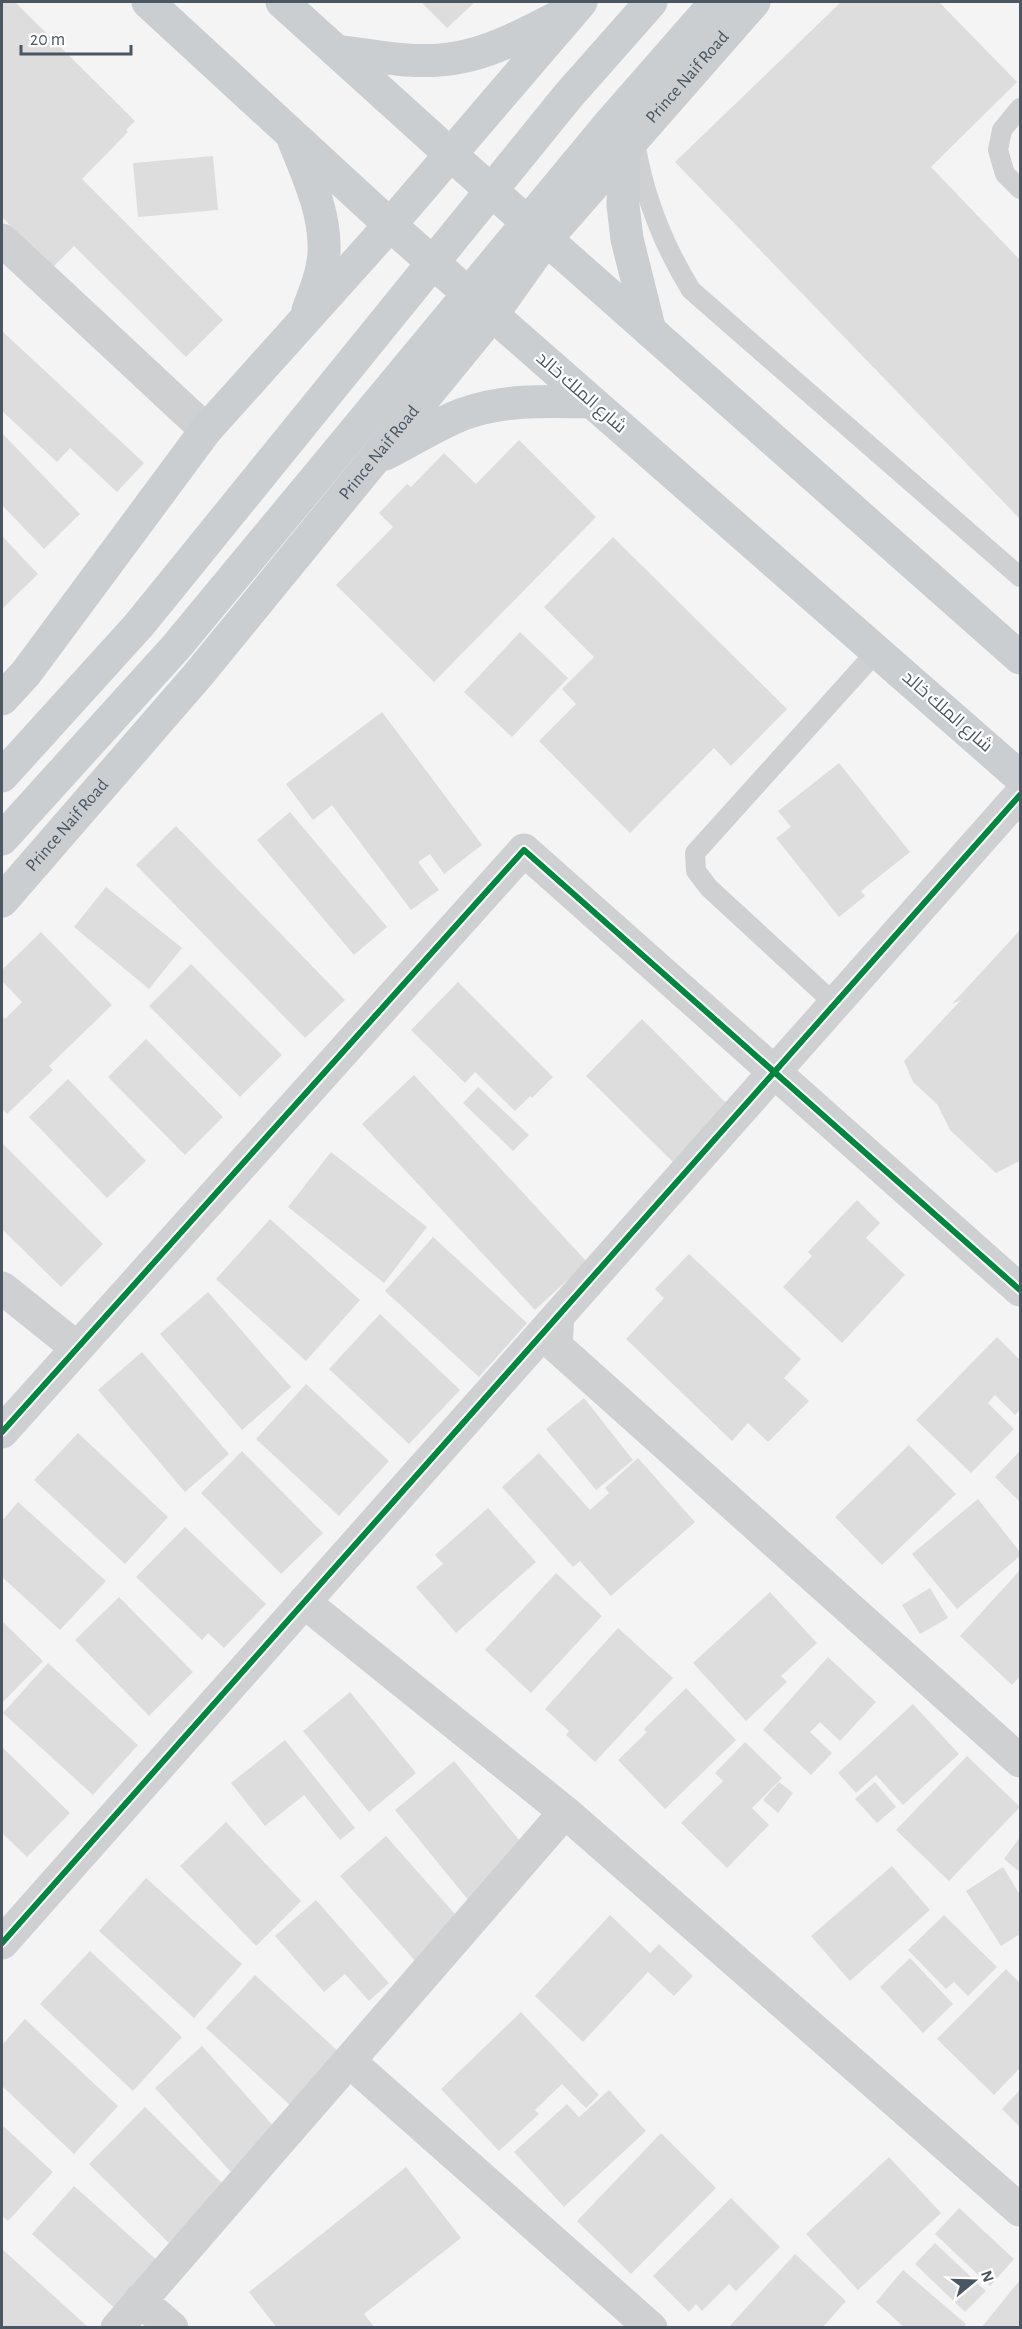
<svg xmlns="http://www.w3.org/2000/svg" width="1022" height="2329" font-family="'Alegreya Sans',Cairo,sans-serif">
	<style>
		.building { fill: #ddddde }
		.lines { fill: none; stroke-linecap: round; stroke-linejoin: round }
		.service { stroke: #ced0d2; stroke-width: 20 }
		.minor { stroke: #ced0d2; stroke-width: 33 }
		.primary { stroke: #caced1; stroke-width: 33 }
		.primary-bridge { stroke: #caced1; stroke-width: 33 }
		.cycleway-casing { stroke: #fff; stroke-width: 10 }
		.cycleway { stroke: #00873e; stroke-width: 6 }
		.labels { text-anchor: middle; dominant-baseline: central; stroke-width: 4.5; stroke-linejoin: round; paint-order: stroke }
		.street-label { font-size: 18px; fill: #4a5661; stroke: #fff }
	</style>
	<rect width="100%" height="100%" fill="#f4f4f4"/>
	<!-- building -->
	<path class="building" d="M2 2H15L135 121 126 130 128 132 82 179 223 320 186 357 74 246 52 268 2 217Z
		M421 2H475L447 28Z
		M841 2H939L1017 82 931 167 1020 260V519L675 162Z
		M213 156 218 210 138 217 133 163Z
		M2 331 144 463 117 492 70 448 57 462 2 411Z
		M2 433 80 514 44 549 2 505Z
		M519 440 596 517 434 682 336 585 393 527 379 513 407 484 411 487 444 453 476 484Z
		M2 536 38 574 2 609Z
		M613 537 787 709 731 766 714 748 630 833 539 741 576 704 562 689 594 657 544 607Z
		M520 632 568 678 512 737 464 692Z
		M382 712 482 845 444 874 430 854 418 862 439 890 411 910 332 805 313 820 286 784Z
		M839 763 910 852 861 891 865 896 839 917 776 838 791 827 778 811Z
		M290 812 387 927 354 955 257 840Z
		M176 826 345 1000 305 1038 136 865Z
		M106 887 182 948 149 989 74 927Z
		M1020 930V1161L996 1173 950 1130 937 1104 913 1082 904 1061 961 1000 952 1004Z
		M41 932 112 1005 49 1066 53 1070 7 1114 2 1108V1016L5 1019 22 1002 2 981V970Z
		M191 964 282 1055 240 1097 149 1006Z
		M458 982 553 1077 532 1098 530 1096 515 1111 475 1072 465 1083 411 1030Z
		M642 1019 730 1107 674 1163 586 1076Z
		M146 1039 223 1117 185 1155 108 1077Z
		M414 1075 587 1262 535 1310 362 1124Z
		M68 1079 146 1161 107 1198 29 1117Z
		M478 1087 529 1135 513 1151 463 1103Z
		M2 1143 103 1244 61 1287 2 1229Z
		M331 1152 427 1227 384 1283 288 1207Z
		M857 1200 880 1223 866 1238 905 1275 842 1343 783 1287 812 1256 808 1252Z
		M270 1219 360 1300 306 1361 216 1279Z
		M433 1237 527 1323 479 1377 385 1291Z
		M689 1254 801 1359 784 1378 809 1401 768 1442 748 1423 732 1441 626 1339 664 1298 655 1289Z
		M208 1292 291 1387 242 1430 160 1334Z
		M380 1314 460 1390 409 1444 329 1369Z
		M997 1337 1020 1360V1410L1015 1415 995 1395 988 1403 1014 1429 971 1473 916 1420Z
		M142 1352 229 1454 185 1492 98 1390Z
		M306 1384 389 1461 339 1516 256 1439Z
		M584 1398 633 1460 596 1490 546 1429Z
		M78 1433 168 1517 125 1564 34 1480Z
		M909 1445 956 1494 882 1565 835 1517Z
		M242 1451 323 1533 281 1574 201 1493Z
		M1019 1452 1020 1454V1502L995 1477Z
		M539 1453 590 1510 609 1493 605 1488 638 1458 695 1522 611 1596 580 1561 573 1567 502 1487Z
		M978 1499 1020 1552V1556L957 1609 912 1554Z
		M18 1502 106 1581 60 1630 2 1577V1521Z
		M488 1508 536 1562 456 1633 416 1587 443 1564 435 1555Z
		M185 1527 266 1604 224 1648 208 1633 202 1640 136 1577Z
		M1020 1570V1676L1012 1685 960 1636Z
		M556 1573 602 1616 531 1693 485 1650Z
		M930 1588 948 1618 920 1634 902 1605Z
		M770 1592 817 1643 781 1676 787 1682 746 1721 693 1663Z
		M119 1597 193 1672 149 1716 75 1640Z
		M2 1621 43 1661 2 1703Z
		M618 1628 673 1678 595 1762 566 1735 569 1731 545 1709Z
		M828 1657 876 1702 840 1741 820 1722 810 1732 832 1753 811 1775 763 1730Z
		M48 1663 138 1745 93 1795 3 1713Z
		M686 1688 736 1740 665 1809 618 1760 647 1732 644 1729Z
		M350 1692 416 1773 369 1812 303 1731Z
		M913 1704 959 1754 903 1805 876 1775 856 1793 838 1773Z
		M285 1740 355 1828 340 1840 304 1795 265 1826 231 1783Z
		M745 1742 782 1778 752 1808 769 1825 727 1868 681 1823 723 1781 715 1773Z
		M2 1747 70 1813 27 1857 2 1833Z
		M967 1756 1020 1807 949 1881 896 1830Z
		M454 1761 529 1852 469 1901 395 1810Z
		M779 1782 793 1793 778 1813 763 1800Z
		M875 1782 896 1807 877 1823 855 1799Z
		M226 1822 301 1901 256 1946 180 1866Z
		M386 1836 462 1922 417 1963 340 1876Z
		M1020 1837V1872L1004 1859Z
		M892 1866 930 1910 850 1981 811 1936Z
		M1003 1867 1020 1895V1934L1001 1946 966 1891Z
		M146 1878 242 1964 194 2018 99 1931Z
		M316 1900 389 1983 369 2001 345 1974 324 1992 275 1936Z
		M610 1915 650 1953 659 1944 693 1976 674 1996 648 1972 583 2042 535 1996Z
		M944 1915 997 1967 968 1996 954 1982 946 1989 908 1950Z
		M90 1951 182 2037 133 2091 40 2004Z
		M910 1958 953 2004 923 2033 880 1987Z
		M1006 1969 1020 1983V2068L994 2095 937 2039Z
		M255 1975 339 2052 290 2105 206 2028Z
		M521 2012 599 2095 586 2108 562 2084 535 2110 539 2114 499 2151 441 2089Z
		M25 2019 118 2106 74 2154 2 2086V2045Z
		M202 2046 277 2130 231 2172 155 2088Z
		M609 2090 646 2131 564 2207 514 2152 567 2104 579 2117Z
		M1020 2090V2127L1002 2109Z
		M145 2107 232 2193 176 2250 89 2164Z
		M2 2125 53 2172 8 2221 2 2216Z
		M661 2133 716 2188 631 2274 577 2221Z
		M889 2157 941 2213 858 2290 806 2234Z
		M406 2167 461 2238 364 2314 375 2328H277L249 2292Z
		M74 2186 159 2262 119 2312 32 2234Z
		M731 2198 780 2247 736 2291 729 2284 702 2311 696 2304 689 2312 653 2276Z
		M959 2208 1014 2259 990 2286 935 2234Z
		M935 2243 986 2291 965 2312 915 2264Z
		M2 2249 89 2328H2Z
		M795 2254 846 2301 822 2328H728Z
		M903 2270 966 2324 963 2328H905L876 2302Z
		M1020 2280V2328H981Z"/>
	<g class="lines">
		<!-- service -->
		<path class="service" d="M1020 108 1002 130 998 150 1005 174 1020 189
			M636 148C645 198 664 246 691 290L1020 577
			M835 1004 709 888 696 871 695 853 877 651"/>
		<!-- minor -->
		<path class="minor" d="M2 240 206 430
			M2 1288 77 1348
			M558 1316 556 1346 1020 1761
			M2 1432 524 850 1020 1290
			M304 1602 565 1812 1020 2210
			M2 1943 1020 795
			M349 2061 651 2328
			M140 2300 172 2328
			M117 2328 565 1812"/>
		<!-- primary -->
		<g class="primary">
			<path d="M148 2 390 225 1020 777"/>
			<path d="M282 2 450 154 1020 658"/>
			<path d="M336 51C375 56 417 65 456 58 494 52 530 31 564 14"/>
			<path d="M294 141C308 176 326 214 324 253 323 272 315 292 308 310"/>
			<path d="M624 151 623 205 627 239 650 331"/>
			<path d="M385 454C411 441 437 424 463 414 505 399 547 401 591 402"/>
			<path d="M2 699 26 673 206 430 390 225 581 2"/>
			<path id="s1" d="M2 901 198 675 492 315 546 239 754 2"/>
		</g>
		<!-- primary-bridge -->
		<path class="primary-bridge" d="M2 776 139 625 568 96 651 2
			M2 839 176 647 610 123 716 2"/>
		<!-- cycleway casing -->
		<g class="cycleway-casing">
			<path id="cycleway" d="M2 1432 524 850 1020 1290
				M2 1943 1020 795"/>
		</g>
		<!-- cycleway -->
		<use href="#cycleway" class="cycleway"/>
	</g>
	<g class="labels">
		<!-- street labels -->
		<g class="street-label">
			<text stroke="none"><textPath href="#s1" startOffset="1072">Prince Naif Road</textPath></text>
			<text transform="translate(581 393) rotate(41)">شارع الملك خالد</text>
			<text stroke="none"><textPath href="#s1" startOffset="586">Prince Naif Road</textPath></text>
			<text transform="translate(947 712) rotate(41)">شارع الملك خالد</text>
			<text stroke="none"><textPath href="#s1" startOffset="100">Prince Naif Road</textPath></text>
		</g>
	</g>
	<!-- border -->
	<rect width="1022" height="2329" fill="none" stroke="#4a5661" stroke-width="6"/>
	<!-- north arrow -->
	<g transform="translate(974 2281) rotate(71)" stroke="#ffffff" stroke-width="4.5" paint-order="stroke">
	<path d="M0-4.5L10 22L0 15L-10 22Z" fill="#4a5661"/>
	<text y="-9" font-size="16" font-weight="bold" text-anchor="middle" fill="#4a5661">N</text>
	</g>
	<!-- scale -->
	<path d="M21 45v9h110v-9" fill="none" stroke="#4a5661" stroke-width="3"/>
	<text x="30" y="45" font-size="18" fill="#4a5661" stroke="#ffffff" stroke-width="4.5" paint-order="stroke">20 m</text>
</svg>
